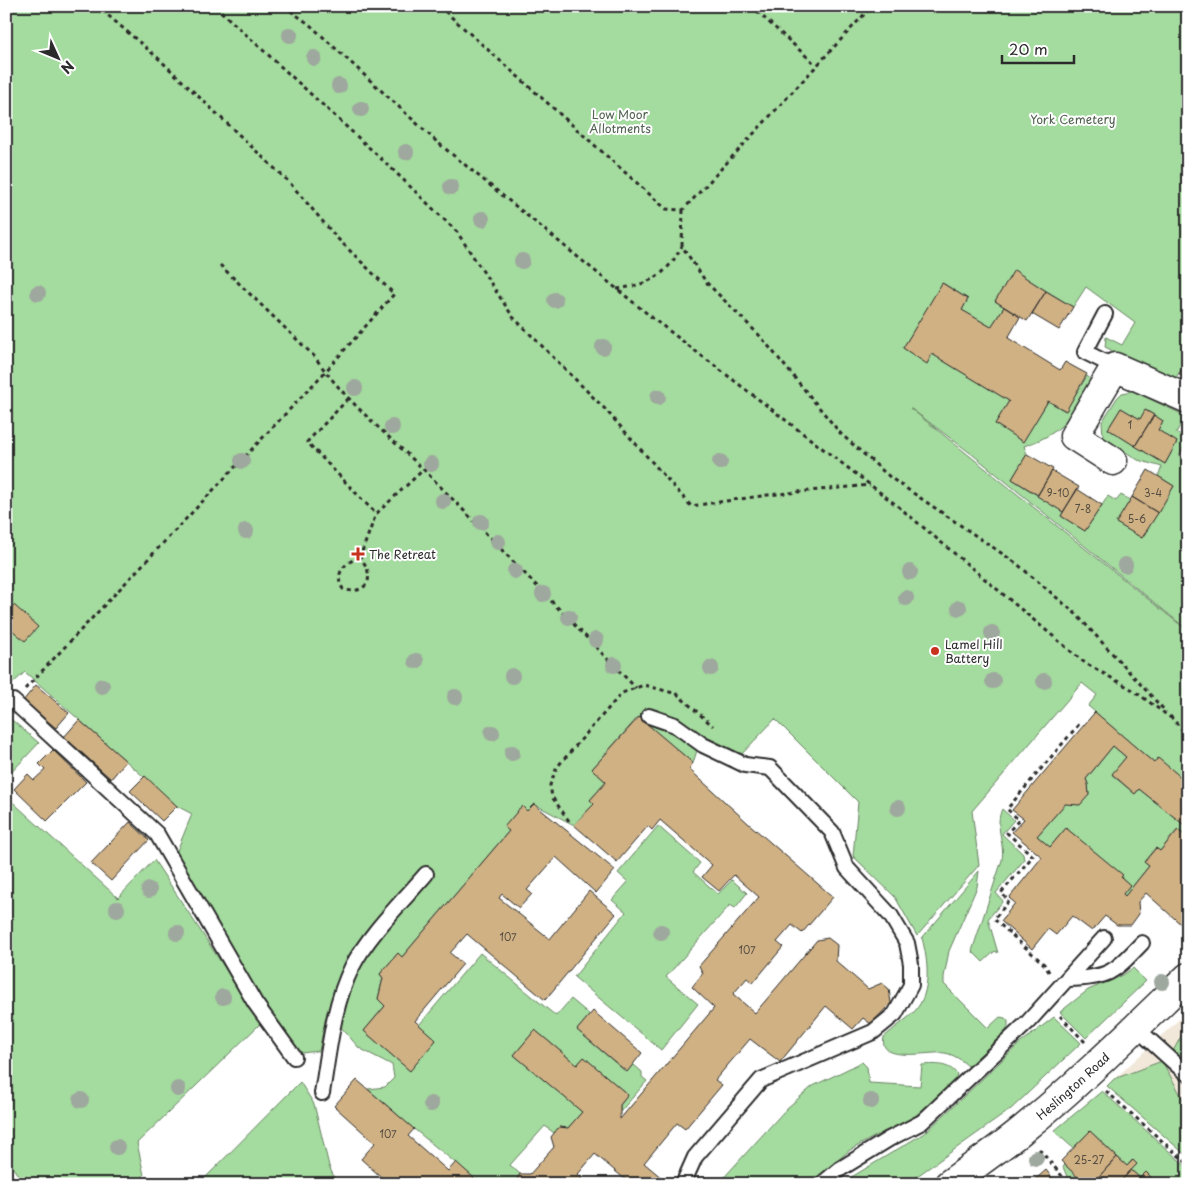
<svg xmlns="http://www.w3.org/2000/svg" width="1194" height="1190" font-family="'Playpen Sans',sans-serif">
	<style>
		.built { fill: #f1e8da }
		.green { fill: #a4db9e; stroke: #688364; fill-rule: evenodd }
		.building { fill: #d0b184; stroke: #2b2b2b }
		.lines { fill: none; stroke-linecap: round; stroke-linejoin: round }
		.service-casing { stroke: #2b2b2b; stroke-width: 18 }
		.minor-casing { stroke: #2b2b2b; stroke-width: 31 }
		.tertiary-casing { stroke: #2b2b2b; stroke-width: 31 }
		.path { stroke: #2b2b2b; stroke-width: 3; stroke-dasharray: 4 4; stroke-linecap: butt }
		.service { stroke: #fff; stroke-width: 14 }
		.minor { stroke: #fff; stroke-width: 28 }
		.tertiary { stroke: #fff; stroke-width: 28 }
		.tree { fill: #9ea89e }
		.poi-dot { fill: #c8321e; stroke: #fff; stroke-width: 2 }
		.labels { text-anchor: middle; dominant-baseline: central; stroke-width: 4; stroke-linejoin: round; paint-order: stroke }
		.number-label { font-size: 10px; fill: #544c41 }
		.park-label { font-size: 12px; fill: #4f604e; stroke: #fff }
		.poi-label { font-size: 12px; fill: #2b2b2b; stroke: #fff; text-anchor: start }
		.street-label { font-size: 12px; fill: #2b2b2b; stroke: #fff }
	</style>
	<rect width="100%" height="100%" fill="#fff"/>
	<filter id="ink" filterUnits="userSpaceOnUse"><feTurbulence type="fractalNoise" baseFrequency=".02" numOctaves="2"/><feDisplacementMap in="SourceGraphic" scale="10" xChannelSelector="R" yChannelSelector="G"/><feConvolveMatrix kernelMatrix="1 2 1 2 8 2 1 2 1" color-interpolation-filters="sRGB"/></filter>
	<g filter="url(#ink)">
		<!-- built -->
		<path class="built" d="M1188 1011V1157L1107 1086Z"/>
		<!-- green -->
		<path class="green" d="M6 6H1188V358L1174 381 1105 347 1106 337 1122 345 1135 323 1086 287 1073 307 1014 271 995 301 1004 307 991 327 962 310 968 299 943 283 903 348 927 363 932 354 1009 401 995 424 1023 441 1048 401 1065 411 1087 376 1094 382C1081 401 1070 423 1049 435 1041 440 1032 443 1024 446L1027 454 1012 479 1063 512 1061 516 1085 531 1108 496 1116 501 1121 495 1130 500 1117 523 1142 538 1174 486 1158 476 1162 467 1138 460 1103 437 1102 422 1117 398 1122 393 1133 391 1188 417 1184 419 1176 433 1188 440 1179 456 1188 461V620L1183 626 973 455 910 408 1188 631V783L1158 759 1154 763 1088 706 1097 695 1082 683 972 811 979 865 917 936 895 897 853 856 858 802 775 719 739 757 702 735 693 763 638 717 592 769 606 782 590 800 594 804 574 825 534 804 527 811 521 807 505 827 509 831 402 957 398 953 380 974 383 978 378 999 385 1006 364 1031 409 1070 436 1040 419 1025 480 953 556 1016 571 999 590 1015 577 1030 626 1072 633 1064 642 1072V1077L647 1081 620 1112V1105L628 1095 584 1057 577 1065 535 1030 514 1055 582 1112 568 1128 559 1127 554 1133 545 1126 510 1165 520 1174 514 1184H473L470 1181 474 1178 414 1129 368 1089 385 1087 394 1078 392 1065 359 1048 327 1011 319 1051 301 1053 269 1022 174 858 192 814 177 806 25 672 11 685 6 681ZM1121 408 1140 419 1146 410 1163 421 1158 430 1177 442 1165 464 1108 429Z
			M6 715 39 743 6 778Z
			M1113 746 1126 757 1112 775 1135 794 1139 789 1188 828V838L1177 830 1160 851 1155 848 1144 862 1149 866 1125 896 1123 894 1130 885 1121 877 1122 875 1066 828 1050 847 1037 836 1065 804 1089 795 1088 784 1086 779Z
			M6 796 118 898 154 860 261 1023 137 1143 144 1175 135 1184H103L89 1180 83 1184H31L22 1181 6 1158Z
			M1002 809 1014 820 1002 834 1023 854 1024 860 996 893 1003 901 988 919 998 953 995 951 983 962 972 951 1002 860C1005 842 994 826 1002 809Z
			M658 826 700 863 693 872 718 894 732 880 747 893 735 908 730 905 666 977 698 1004 661 1050 574 977 626 912 612 900 628 882 618 873Z
			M979 871 977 887 949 951 944 977V984L988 1028 1000 1017 1005 1018 1008 1021V1027L1005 1032 968 1066C961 1060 955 1055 945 1053 930 1051 877 1064 884 1037 894 1028 906 1020 915 1011 932 991 928 961 922 938Z
			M1133 968 1146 981 1086 1038 1060 1012 1088 990 1123 975Z
			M1054 1017 1081 1043 1010 1110 906 1184H840L926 1132 1018 1045Z
			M1188 1024V1063L1183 1062 1173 1051Z
			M1162 1061 1188 1108V1157L1107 1086 1114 1079Z
			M862 1062 867 1067 869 1083 920 1086 922 1065C935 1064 948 1063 957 1074L955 1080 950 1087 908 1122 885 1131 850 1150 809 1184H718L787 1108 813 1086Z
			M300 1082 314 1104 329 1166 337 1184H206L205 1178Z
			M1102 1091 1188 1168V1184H1146L1151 1177 1146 1172 1140 1178 1131 1170 1137 1164 1132 1160 1127 1166 1090 1131 1073 1148 1054 1131Z
			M1065 1165 1085 1184H1070L1063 1167Z"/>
		<!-- building -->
		<path class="building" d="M1014 270 1046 291 1027 321 995 301Z
			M942 283 968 299 962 310 991 327 1004 307 1020 317 1008 338 1060 370 1065 362 1087 374 1066 411 1048 401 1023 442 995 424 1009 401 932 354 927 364 903 348Z
			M1046 291 1073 307 1059 330 1032 314Z
			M1188 359V379L1179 374Z
			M1121 408 1140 419 1145 410 1154 415 1135 446 1108 429Z
			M1154 415 1163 421 1158 430 1177 442 1165 464 1135 446Z
			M1027 454 1053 469 1038 495 1012 479Z
			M1148 470 1174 486 1158 513 1132 497Z
			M1052 471 1079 487 1063 512 1037 496Z
			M1077 489 1102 505 1085 531 1061 516Z
			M1132 497 1158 513 1142 538 1116 523Z
			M14 605 38 627 25 641 6 625V614Z
			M36 685 69 713 56 728 23 701Z
			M1095 712 1154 763 1158 758 1188 783V828L1139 789 1135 794 1112 774 1126 757 1113 746 1086 779 1088 784 1089 795 1080 805 1065 804 1037 836 1050 847 1066 828 1123 875 1121 877 1130 885 1123 894 1125 896 1149 866 1144 862 1156 848 1160 851 1178 830 1188 838V923L1184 927 1146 893 1138 902 1139 914 1131 925H1117L1105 916 1092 931 1072 916 1056 935 1048 929 1032 949 1001 921 1015 903 1009 898 1042 857 1012 832 1024 819 1012 810Z
			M639 717 693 763 689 769 748 823 833 897 802 933 792 925 777 942 783 947 753 983 747 978 733 994 755 1013 817 940 828 938 837 945 836 961 868 989 882 983 889 989 891 1003 871 1024 863 1018 853 1029 826 1006 780 1062 750 1039 715 1080 722 1085 685 1129 677 1123 644 1163 669 1184H624L627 1181 595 1154 578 1174 582 1178 577 1184H514L520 1174H530L554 1147 551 1137 559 1127 568 1128 582 1112 514 1055 535 1030 577 1065 584 1057 628 1095 620 1105V1119L714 1008 692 987 703 973 699 966 759 897 734 875 719 891 702 877 712 865 660 820 652 830 648 826 617 862 574 825 594 804 590 800 606 782 592 769Z
			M79 720 126 761 111 779 64 737Z
			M53 750 86 782 47 821 14 789 28 774 34 780 45 770 39 764Z
			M145 776 177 806 162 821 130 791Z
			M534 804 615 870 596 893 556 857 527 890 532 894 519 908 502 894 499 898 550 939 589 891 616 914 545 1000 467 934 450 953 463 964 415 1021 436 1040 410 1071 364 1031 385 1006 378 999 383 978 380 974 398 953 402 957 509 831 504 827 522 806 527 811Z
			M130 822 149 840 111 881 91 863Z
			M593 1011 642 1053 627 1072 577 1030Z
			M357 1080 414 1129 408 1136 448 1171 456 1162 474 1178 470 1181 473 1184H389L361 1159 375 1143 334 1106Z
			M1090 1131 1117 1157 1092 1184H1085L1061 1161Z
			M1117 1157 1127 1166 1133 1160 1137 1164 1118 1184H1092Z
			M1046 1170 1057 1184H1030Z
			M1131 1170 1140 1178 1146 1172 1151 1177 1145 1184H1118Z"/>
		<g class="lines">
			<!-- service casing -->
			<g class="service-casing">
				<path id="service" d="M1105 314 1085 352 1115 367
					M13 701 157 834 255 1003 294 1057
					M649 716 675 725 703 745 745 765 770 768 832 832 847 868 891 916 907 943 911 964V985L895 1014 873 1032 761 1080 695 1157 683 1184
					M1068 979C1110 978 1114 972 1142 943
					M1135 1027 1186 1073H1188
					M322 1093C329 1051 333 1005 352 967 368 935 402 902 426 874
					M822 1184 840 1169 889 1139 922 1122 1028 1022 1104 938"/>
			</g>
			<!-- minor casing -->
			<g class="minor-casing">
				<path id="minor" d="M1113 461 1074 436 1115 367 1188 399"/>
			</g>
			<!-- tertiary casing -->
			<g class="tertiary-casing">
				<g id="tertiary">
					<path id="s1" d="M949 1184C973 1166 999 1149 1022 1130 1080 1083 1134 1029 1188 977"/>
				</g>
			</g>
			<!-- path -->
			<path class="path" d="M215 6 388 165 457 232 513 317 604 408 691 506 768 495 870 485
				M284 6 309 24 437 142 655 320 899 507 1085 663 1133 690 1171 718
				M439 6 666 209 683 210 872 6
				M751 6 816 65
				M683 210 682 246 706 282 761 337 841 434 891 478 1016 563 1076 614 1166 712
				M220 265 315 357C345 401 387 434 425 471 496 543 565 616 636 688
				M617 289C651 284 666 276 682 246
				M348 399 307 442 376 514 423 470
				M360 557C345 562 333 574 343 589 355 594 372 588 368 572 367 566 363 562 360 557L376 514
				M25 689 325 372 394 294 337 238 289 182 158 58 97 6
				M1170 716 1188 736
				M569 821 552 797 550 785 557 767 622 693 644 685 677 694 713 726
				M1049 972 1045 965 994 919 1009 901 1001 893 1033 856 1007 833 1019 820 1007 809 1080 723
				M1060 1016 1085 1042
				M1106 1091 1188 1164
				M1039 1149 1062 1176 1065 1184"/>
			<!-- service -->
			<use href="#service" class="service"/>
			<!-- minor -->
			<use href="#minor" class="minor"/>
			<!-- tertiary -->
			<use href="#tertiary" class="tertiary"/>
		</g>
		<!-- trees -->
		<g class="tree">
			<circle cx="290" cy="35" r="8"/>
			<circle cx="314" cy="58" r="8"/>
			<circle cx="339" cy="86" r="8"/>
			<circle cx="361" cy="109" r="8"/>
			<circle cx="406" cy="152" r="8"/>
			<circle cx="451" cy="187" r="8"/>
			<circle cx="482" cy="219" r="8"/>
			<circle cx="522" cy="261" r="8"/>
			<circle cx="38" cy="293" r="8"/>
			<circle cx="555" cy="300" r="8"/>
			<circle cx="603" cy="347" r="8"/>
			<circle cx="355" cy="388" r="8"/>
			<circle cx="658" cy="397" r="8"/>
			<circle cx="392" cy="427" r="8"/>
			<circle cx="242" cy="461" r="8"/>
			<circle cx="720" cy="462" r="8"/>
			<circle cx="431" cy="464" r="8"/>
			<circle cx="443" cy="501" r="8"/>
			<circle cx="481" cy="522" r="8"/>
			<circle cx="246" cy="531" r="8"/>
			<circle cx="498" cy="542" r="8"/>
			<circle cx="1125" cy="565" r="8"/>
			<circle cx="515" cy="571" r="8"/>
			<circle cx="910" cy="572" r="8"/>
			<circle cx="543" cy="594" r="8"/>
			<circle cx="906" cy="598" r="8"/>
			<circle cx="959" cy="608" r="8"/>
			<circle cx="569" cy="617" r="8"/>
			<circle cx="992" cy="633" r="8"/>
			<circle cx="596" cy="640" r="8"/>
			<circle cx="416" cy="661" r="8"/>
			<circle cx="614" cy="665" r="8"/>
			<circle cx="711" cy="668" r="8"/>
			<circle cx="512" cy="676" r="8"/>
			<circle cx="993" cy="681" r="8"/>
			<circle cx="1044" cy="681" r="8"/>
			<circle cx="102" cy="686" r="8"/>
			<circle cx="455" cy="697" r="8"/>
			<circle cx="492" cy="733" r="8"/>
			<circle cx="512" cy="753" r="8"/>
			<circle cx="898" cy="808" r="8"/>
			<circle cx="149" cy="890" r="8"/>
			<circle cx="117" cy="909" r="8"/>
			<circle cx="661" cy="932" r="8"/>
			<circle cx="177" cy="933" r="8"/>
			<circle cx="1162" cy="982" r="8"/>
			<circle cx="223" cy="997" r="8"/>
			<circle cx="178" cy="1089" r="8"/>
			<circle cx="81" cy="1100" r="8"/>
			<circle cx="871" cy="1101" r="8"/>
			<circle cx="431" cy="1104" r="8"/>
			<circle cx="117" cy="1147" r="8"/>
			<circle cx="1036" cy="1158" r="8"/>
		</g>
	</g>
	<!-- markers -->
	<g class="poi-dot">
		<path d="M355.5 546.5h5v5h5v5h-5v5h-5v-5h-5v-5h5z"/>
		<circle cx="935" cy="651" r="5"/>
	</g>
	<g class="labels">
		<!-- number labels -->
		<g class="number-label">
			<text x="1130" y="424">1</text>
			<text x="1058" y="492">9-10</text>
			<text x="1153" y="492">3-4</text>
			<text x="1083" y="508">7-8</text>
			<text x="1137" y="518">5-6</text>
			<text x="508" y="936">107</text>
			<text x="747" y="949">107</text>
			<text x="388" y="1133">107</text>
			<text x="1089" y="1159">25-27</text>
		</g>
		<!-- park labels -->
		<g class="park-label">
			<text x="620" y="114">Low Moor<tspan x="620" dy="14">Allotments</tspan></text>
			<text x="1073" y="119">York Cemetery</text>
		</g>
		<!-- poi labels -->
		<g class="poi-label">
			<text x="369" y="554">The Retreat</text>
			<text x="945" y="644">Lamel Hill<tspan x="945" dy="14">Battery</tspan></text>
		</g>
		<!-- street labels -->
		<g class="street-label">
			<text stroke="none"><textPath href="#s1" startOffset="158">Heslington Road</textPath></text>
		</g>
	</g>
	<!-- margin -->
	<rect width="1194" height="1190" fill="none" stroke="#fff" stroke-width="25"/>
	<rect x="12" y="12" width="1169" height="1165" fill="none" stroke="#2b2b2b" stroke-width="2" filter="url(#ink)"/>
	<!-- north arrow -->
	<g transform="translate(58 58) rotate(134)" stroke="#ffffff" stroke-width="4" paint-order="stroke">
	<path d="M0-4L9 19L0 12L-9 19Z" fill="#2b2b2b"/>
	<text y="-8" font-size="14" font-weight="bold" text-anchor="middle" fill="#2b2b2b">N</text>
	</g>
	<!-- scale -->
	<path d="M1002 55v8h72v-8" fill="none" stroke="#2b2b2b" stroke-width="2.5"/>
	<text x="1009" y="55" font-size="15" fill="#2b2b2b" stroke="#ffffff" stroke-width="4" paint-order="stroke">20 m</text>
</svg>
